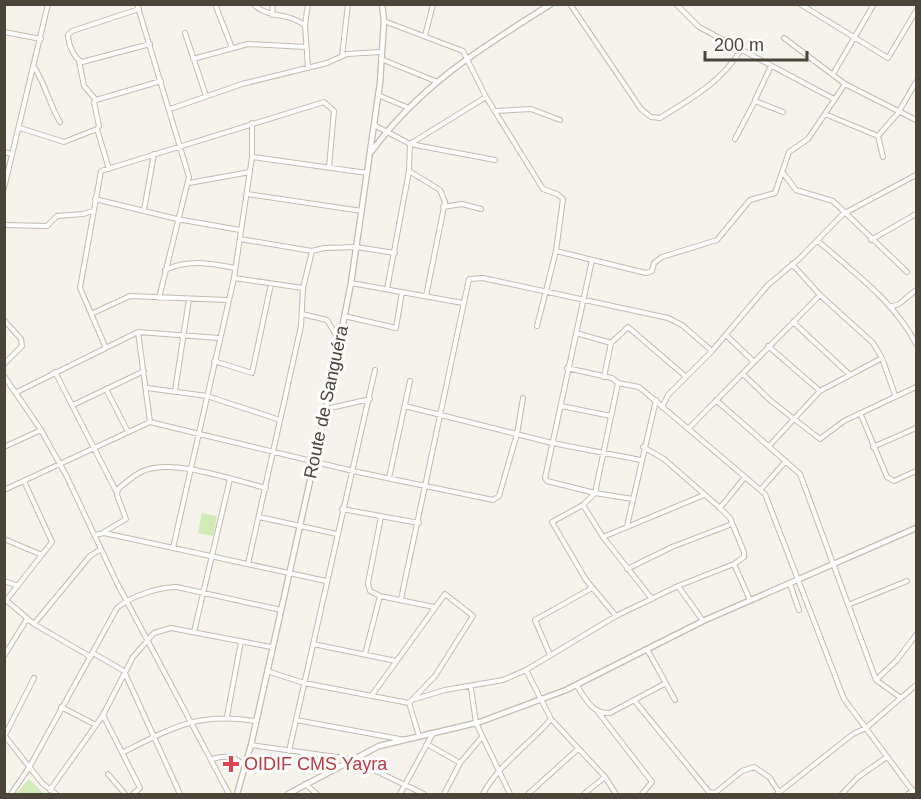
<svg xmlns="http://www.w3.org/2000/svg" width="921" height="799" font-family="Helvetica,sans-serif">
	<style>
		.green { fill: #d2eab5 }
		.lines { fill: none; stroke-linecap: round; stroke-linejoin: round }
		.minor-casing { stroke: #c2bbae; stroke-width: 6 }
		.tertiary-casing { stroke: #c2bbae; stroke-width: 7 }
		.minor { stroke: #fff; stroke-width: 4 }
		.tertiary { stroke: #fff; stroke-width: 4.5 }
		.health-dot { fill: #e0444e; stroke: #fff; stroke-width: 2 }
		.labels { text-anchor: middle; dominant-baseline: central; stroke-width: 6; stroke-linejoin: round; paint-order: stroke }
		.street-label { font-size: 18px; fill: #4b4439; stroke: #fff }
		.health-label { font-size: 18px; fill: #be3a42; stroke: #fff; text-anchor: start }
	</style>
	<rect width="100%" height="100%" fill="#f6f3ec"/>
	<!-- green -->
	<path class="green" d="M202 513 217 516 213 536 198 533Z
		M29 779 44 794H16Z"/>
	<g class="lines">
		<!-- minor casing -->
		<g class="minor-casing">
			<path id="minor" d="M137 4 189 177 159 298
				M215 4 232 48
				M253 4C268 19 289 12 304 25
				M570 4 641 109 651 117 660 118C692 98 720 83 741 50
				M676 4 699 27 834 99
				M800 4 888 58 916 11
				M139 9 72 31 68 35C68 44 74 58 82 62L150 44
				M272 15 273 4
				M384 21 463 51 486 97 543 189 557 194 563 199 556 251 537 326
				M4 32 41 39
				M185 33 206 96
				M425 36 433 4
				M784 38 845 84 916 120
				M342 56 348 4
				M193 59 248 44 306 47
				M381 59 435 81
				M79 61 84 86 96 100
				M34 67C46 85 49 104 60 122
				M308 68 305 25 308 4
				M833 74 874 4
				M378 95 409 108
				M755 100 771 66
				M170 109 242 84 327 63 347 54 381 52
				M496 111 531 109 560 120
				M825 114 878 136
				M374 125 410 144 495 160
				M20 128 64 142 97 129 99 126 94 102 96 100 161 81
				M97 129 109 169
				M735 139 755 101 783 112
				M4 152 12 154
				M253 157 367 173
				M883 157 878 136 898 113 916 82
				M409 171 440 190 445 202 426 296
				M784 174 796 190 833 201 907 272
				M189 183 250 172
				M4 188 48 4
				M247 194 362 211
				M95 199 177 219 240 230
				M443 207 462 204 481 209
				M144 210 154 154
				M4 225 47 226 57 216 83 214 93 211
				M240 239 312 251 324 248 356 247 395 253
				M871 240 916 214
				M818 241C853 272 895 302 916 344
				M556 251 646 273 652 271 654 263 662 257 717 240 750 200 775 193 789 152 808 139 845 84
				M592 260 545 478 547 481 595 493 633 499
				M792 264 820 295 873 343 882 358 895 395
				M165 270C188 259 210 263 235 268
				M234 278 303 288
				M351 283 463 303
				M387 289 409 171 410 144 486 97
				M890 307 899 304 916 290
				M91 314 130 296 227 300
				M302 314 327 320 339 340
				M344 316 396 328 402 292
				M4 320 21 339 22 346 4 364
				M793 322 850 375
				M138 332 150 422
				M576 333 611 343
				M726 335 753 361
				M105 346 80 288 101 171 324 102 334 111 329 167
				M768 346 820 391
				M214 361 252 373 271 284
				M567 368 612 378 618 383 639 387 765 494 844 699 915 794
				M55 372 116 491
				M743 374 771 401 820 439 844 421 916 387
				M4 376 41 430 67 477 117 583 229 794
				M604 377 611 343 628 327 685 376
				M147 388 207 396 280 420
				M106 389 128 432
				M175 391 189 299
				M17 392 138 332 219 338
				M716 400 800 474 876 680 901 698
				M73 405 144 371
				M405 406 552 443 641 460
				M561 406 611 416
				M662 407 668 395 712 351 768 285 800 258 843 214 916 175
				M326 409 370 399
				M861 415 887 477 894 481 916 471
				M689 428 820 295
				M769 446 820 391 882 358
				M4 447 41 430
				M643 447 664 459 720 508 730 518 744 552V557L734 564 750 600
				M873 447 916 428
				M389 478 410 381
				M761 489 786 461
				M4 490 150 422 353 471 493 500 499 496 517 434 523 398
				M583 505 603 537 652 599
				M720 508 745 477
				M342 509 419 523
				M259 517 337 534
				M381 517 368 583 370 591 380 596 434 607
				M627 526 656 400
				M104 532 126 519 117 495 118 489C125 483 133 476 141 472 171 457 233 480 266 488
				M95 535 104 533 326 581
				M603 537 704 495
				M4 539 42 555
				M173 548 234 278 252 157V123
				M248 564 301 326 303 288 312 251
				M627 569 672 547 732 524
				M4 581 18 586
				M790 584 799 610
				M678 586 703 621
				M401 599 469 279 483 278 668 318 682 325 712 351
				M7 601 34 624 91 657
				M4 603 52 542 24 481
				M848 605 907 581
				M616 616 586 580 552 522 583 505 595 493 618 383
				M34 624 90 556 101 549
				M194 632 230 479
				M313 644 396 661
				M647 649 675 700
				M93 653 124 671 180 794
				M365 654 380 596
				M550 655 535 620 592 588
				M4 656 27 619
				M526 670 551 719 605 777 616 794
				M267 671 304 683 409 703
				M876 680 897 660 916 635
				M577 686C586 699 592 714 610 713L664 684
				M471 688 476 723 510 794
				M372 695 445 594 473 616 435 676 409 703
				M415 699 445 690 503 680 526 670 616 616 678 586 734 564
				M634 700 709 792 715 793 742 771 754 767 769 777 779 792
				M409 703 419 736
				M61 707 94 724
				M598 712 652 782 642 794
				M103 715 140 788 133 794
				M227 716 241 642
				M296 720 405 740
				M4 735 42 783 56 794
				M5 735 34 678
				M427 744 460 763
				M251 745 351 759 424 794
				M289 751 375 370
				M124 752C173 727 199 712 255 721
				M212 759C227 755 234 756 245 766
				M108 774 125 794
				M305 784 317 794
				M50 790 103 715 133 657 154 633 171 628 271 647
				M11 794 30 766 117 608C131 596 159 587 177 587L281 610
				M400 794 433 733
				M444 794 460 763 482 737
				M483 794C498 765 529 745 551 719
				M528 794 578 749
				M584 794 605 777
				M777 794 853 734 866 728 916 685
				M842 794 858 777 887 757
				M908 794 916 790"/>
		</g>
		<!-- tertiary casing -->
		<g class="tertiary-casing">
			<path id="tertiary" d="M372 151C421 84 483 47 551 4
				M237 794 251 745 326 409 351 283 380 83 384 21 382 4
				M288 794 379 746 480 722 566 690 703 621 916 528"/>
		</g>
		<!-- minor -->
		<use href="#minor" class="minor"/>
		<!-- tertiary -->
		<use href="#tertiary" class="tertiary"/>
	</g>
	<!-- markers -->
	<path class="health-dot" d="M228 755h6v6h6v6h-6v6h-6v-6h-6v-6h6z"/>
	<g class="labels">
		<!-- street labels -->
		<g class="street-label">
			<text transform="translate(326 402) rotate(-78)">Route de Sanguéra</text>
		</g>
		<!-- health labels -->
		<g class="health-label">
			<text x="244" y="764">OIDIF CMS Yayra</text>
		</g>
	</g>
	<!-- border -->
	<rect width="921" height="799" fill="none" stroke="#4b4439" stroke-width="12"/>
	<!-- scale -->
	<path d="M705 51v9h102v-9" fill="none" stroke="#4b4439" stroke-width="3"/>
	<text x="714" y="51" font-size="18" fill="#4b4439" stroke="#ffffff" stroke-width="4.5" paint-order="stroke">200 m</text>
</svg>
